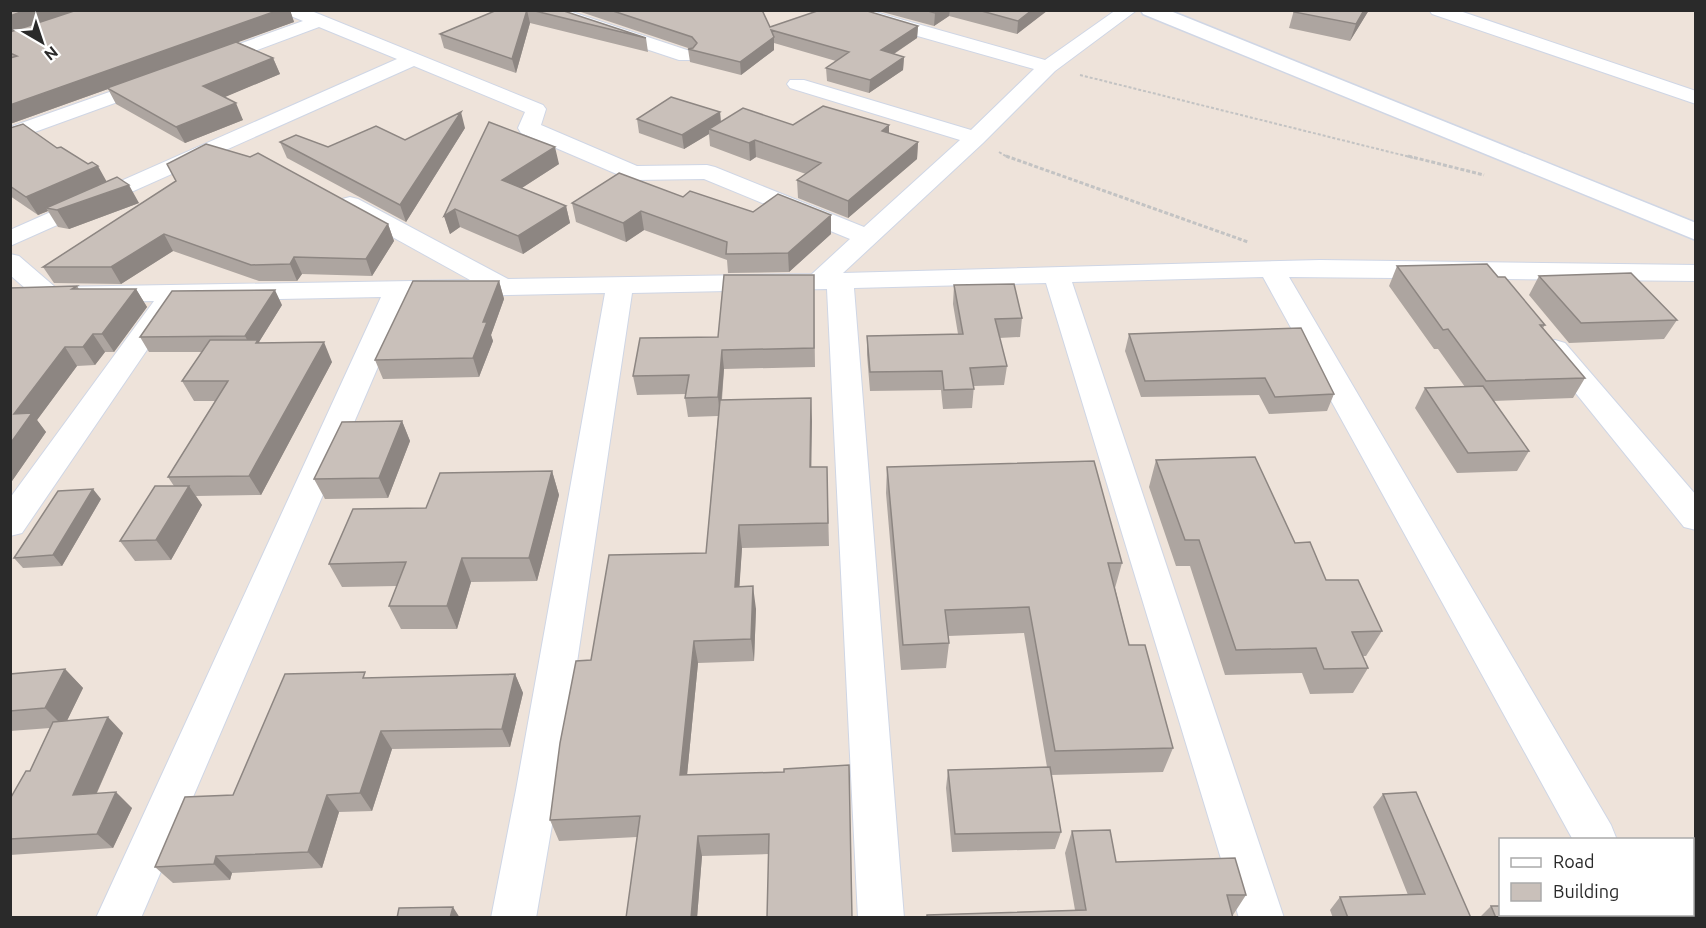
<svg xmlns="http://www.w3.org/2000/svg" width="1706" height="928" font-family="Ubuntu,sans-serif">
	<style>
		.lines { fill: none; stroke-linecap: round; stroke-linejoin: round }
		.street-casing { stroke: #cfd6e5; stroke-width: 2 }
		.secondary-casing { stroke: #cfd6e5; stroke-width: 3 }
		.path-far1 { stroke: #c3c3c3; stroke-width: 2; stroke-dasharray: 3 2; stroke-linecap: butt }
		.path { stroke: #c3c3c3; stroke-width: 3; stroke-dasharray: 4 2; stroke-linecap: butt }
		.street { fill: #fff; fill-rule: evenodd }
		.secondary { fill: #fff; fill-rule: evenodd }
		.wall { fill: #ada5a0 }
		.shaded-wall { fill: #8d8682 }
		.building { fill: #c9c0ba; stroke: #8d8682; stroke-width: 1.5 }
	</style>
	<rect width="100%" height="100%" fill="#eee3da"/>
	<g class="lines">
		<!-- street casing -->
		<g class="street-casing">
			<path id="street" d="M283 10H309L543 105 546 109 541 125 637 166 707 165 715 167 864 227 960 140 790 88 787 84 790 80H804L971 130 1034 69 840 14 837 10H868L1045 60 1116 10H1137L1055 71 983 143 843 273 1320 260 1696 265V281L1289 277 1611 825 1617 840H1573L1263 277 1072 282 1284 918H1239L1046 283 854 288 904 918H858L827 289 632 293 558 790 536 918H491L516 790 605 293 408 297 141 918H96L381 297 178 301 179 303 22 533 10 536V498L154 301 10 304V288H25L10 275V254L19 256 55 287 470 280 342 209 338 204 342 199 350 197 358 199 508 279 812 274 850 239 704 179 634 180 626 178 521 133 518 128 525 112 414 66 10 246V230L397 59 319 27 214 66H200L197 62 200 58 303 21 286 14Z
				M538 10H566L693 52 696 56 693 60H679L541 14Z
				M1429 10H1457L1696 91V104L1432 14Z
				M152 77 159 79 162 83 159 87 10 141V127Z
				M1555 340 1565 343 1696 495V530L1684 527 1545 355 1541 349 1545 343Z
				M1617 914H1662L1663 918H1618Z"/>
		</g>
		<!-- secondary casing -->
		<g class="secondary-casing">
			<path id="secondary" d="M1141 10H1168L1696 223V240L1143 14Z"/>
		</g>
		<!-- path-far1 -->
		<path class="path-far1" d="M1080 75 1414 158
			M999 152 1009 158"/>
		<!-- path -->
		<path class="path" d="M1006 156 1248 242
			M1408 156 1484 175"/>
		<!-- street -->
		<use href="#street" class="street"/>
		<!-- secondary -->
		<use href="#secondary" class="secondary"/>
	</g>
	<!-- wall -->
	<path class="wall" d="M10 10H290L294 22 237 42 273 58 280 74 224 97 243 120 185 143 116 104 108 89 10 124Z
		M497 10H561L646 38 648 52 530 23 516 73 444 48 440 34Z
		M575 10H762L770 27 918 26 917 38 894 54 904 57 903 70 869 93 827 81 826 68 836 61 774 43V50L741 75 690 62 688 49H691Z
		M875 10H1047L1017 34 949 16 934 26Z
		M1294 10H1369L1350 41 1289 28Z
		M720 112 721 122 793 125H889V133L918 142 917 159 848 218 798 198 797 180 806 174 756 157 750 161 710 146 709 134 684 149 639 133 637 119Z
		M489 122 559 164 522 188 566 206 570 223 523 254 460 227 450 234 444 216Z
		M10 128 107 182 139 203 69 229 58 227 48 211 38 215 10 196Z
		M465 128 406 222 287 158 280 142 328 147 405 140Z
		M176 181 388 224 394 241 372 276 302 274 297 281H259L173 251 121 284 54 283 43 267Z
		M683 197 753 212 831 234 789 272 728 273 727 260 644 230 626 242 576 222 572 203Z
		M1397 266 1498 277 1545 325 1543 328 1585 378 1573 398 1493 401 1529 451 1517 471 1457 473 1415 408 1425 388 1465 387 1438 349H1434L1389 286Z
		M1539 276 1677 320 1664 339 1569 343 1529 295Z
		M499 281 504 299 491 335 493 341 479 377 383 379 375 360Z
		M954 285 1022 318 1020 337 999 338 1007 366 1004 385 974 386 972 408 943 409 941 390 870 391 867 355V336L958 334 953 304Z
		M77 286 79 289H136L147 307 114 352H105L95 365 77 366 37 420 46 432 12 481H10V288Z
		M814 294 815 367 724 369 722 400 811 398V467H827L829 546 742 548 739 587 756 609 754 661 698 663 687 775 784 772 769 854 702 856 697 918H626L637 837 559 841 550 820 591 660 706 553 718 416 688 417 685 398 686 394 637 395 633 376Z
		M282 305 259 342V343L332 362 261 495 196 496 202 505 171 560 135 561 120 541 174 486 168 477 215 401H194L182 381 202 352H149L140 337Z
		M1129 334 1334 394 1327 411 1269 414 1259 395 1141 397 1125 351Z
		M402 421 410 441 388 498 325 499 314 479Z
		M1156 460 1295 543 1326 580 1382 631 1366 656H1363L1368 668 1353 693 1310 694 1302 673 1225 675 1190 566H1176L1149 487Z
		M887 467 1122 563 1115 588 1129 645 1173 748 1163 772 1051 775 1061 832 1055 849 952 852 946 788 948 770 1047 767 1024 633 948 636 949 643 946 668 901 670 886 493Z
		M552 471 559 495 537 581 471 582 457 629H401L389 606 397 586 342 587 329 564 426 508Z
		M101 499 62 566 23 568 14 558Z
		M65 669 83 688 67 720 123 733 97 793 132 808 113 848 10 855V799L30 771 50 728 10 731V674Z
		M515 674 523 693 510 747 392 749 372 811 339 812 322 868 232 873 230 880 173 883 155 867 233 795 368 678Z
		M1383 794 1471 918H1333L1330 910 1340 897 1408 895 1373 807Z
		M1072 831 1116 862 1246 895 1233 915H1232L1233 918H926L927 915 1075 910 1065 853Z
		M1695 886V918H1679L1677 915H1692V889Z
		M1491 906 1628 918H1479Z"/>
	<!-- shaded-wall -->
	<path class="shaded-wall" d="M26 10H77L10 33V16Z
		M279 10H290L294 22 109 89 107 88 108 89 10 124V105Z
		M527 10 530 23 516 73 512 59Z
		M939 10H950L949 16 934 26 935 13Z
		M1032 10 1047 11 1017 34 1018 21Z
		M1364 10H1369L1350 41 1356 24Z
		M918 26 917 38 880 63 881 50Z
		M774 37V50L741 75 740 62Z
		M904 57 903 70 869 93 870 80Z
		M273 58 280 74 211 103 203 86Z
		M236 103 243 120 185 143 176 127Z
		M461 112 465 128 406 222 400 205Z
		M720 112 721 126 709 129V134L684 149 682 135Z
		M889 125V142L882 131Z
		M755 140 756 157 750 161 749 143Z
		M918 142 917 159 848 218V201Z
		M555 147 559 164 506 198 502 180Z
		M98 166 108 184 46 208 48 211 38 215 26 197Z
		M129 185 139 203 69 229 57 210Z
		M566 206 570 223 523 254 518 236Z
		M455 209 460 227 450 234 444 216Z
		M641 211 644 230 626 242 623 223Z
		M831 215V234L789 272 788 253Z
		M388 224 394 241 372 276 366 259Z
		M164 234 173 251 121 284 111 267Z
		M294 257 302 274 297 281 290 264Z
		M499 281 504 299 491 335 493 341 479 377 473 358 483 322Z
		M136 289 147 307 114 352 102 334Z
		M275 290 282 305 259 342 268 359 253 351 245 336Z
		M93 334 105 352 95 365 83 347Z
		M324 342 332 362 261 495 249 476Z
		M65 347 77 366 37 420 46 432 12 481 10 479V444L14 414Z
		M722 350 724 369 720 416 718 397Z
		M811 398 812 421 811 490 810 467Z
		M402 421 410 441 388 498 379 478Z
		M552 471 559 495 537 581 529 558Z
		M189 486 202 505 171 560 156 540Z
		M93 489 101 499 62 566 53 555Z
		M739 525 742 548 738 609 735 587Z
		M462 558 471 582 457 629 447 606Z
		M753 586 756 609 754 661 751 639Z
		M694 641 698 663 685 796 680 775Z
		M65 669 83 688 64 727 45 708Z
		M515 674 523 693 510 747 502 729Z
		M108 717 123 733 89 810 73 795Z
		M381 731 392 749 372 811 360 793Z
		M116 792 132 808 113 848 97 834Z
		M327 795 339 812 322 868 308 852Z
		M698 836 702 856 697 918H691Z
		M216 856 232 873 230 880 214 864Z
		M453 907 460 918H450Z"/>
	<!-- building -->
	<path class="building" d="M10 10H26L10 16Z
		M77 10H279L10 105V58L17 56 10 53V32Z
		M497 10H527L512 59 440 34Z
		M531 10H561L646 38Z
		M610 10H762L770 27 820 10H864L918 26 881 50 904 57 870 80 826 68 849 52 771 30 774 37 740 62 688 49 693 48 697 43 692 37Z
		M924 10H939L935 13Z
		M978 10H1032L1018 21Z
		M1294 10H1364L1356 24 1294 12Z
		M236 42 273 58 203 86 236 103 176 127 107 88Z
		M671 97 720 112 682 135 637 119Z
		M823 106 889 125 882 131 918 142 848 201 797 180 821 163 755 140 749 143 709 129 743 108 793 125Z
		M461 112 400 205 280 142 296 135 328 147 376 126 405 140Z
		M489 122 555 147 502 180 566 206 518 236 455 209 444 216Z
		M23 124 57 148 61 147 88 164 92 162 98 166 26 197 10 186V128Z
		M206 144 250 157 258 153 388 224 366 259 294 257 290 264 251 265 164 234 111 267H43L176 181 167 164Z
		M619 173 683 197 690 191 753 212 778 194 831 215 788 253 726 254 727 242 641 211 623 223 572 203Z
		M117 177 129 185 57 210 46 208Z
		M1487 264 1498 277H1505L1545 325H1540L1585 378 1486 381 1448 329 1443 330 1397 266Z
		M1631 273 1677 320 1581 323 1539 276Z
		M724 275H814V348L722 350 718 397 685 398 689 375 633 376 640 338 718 337Z
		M413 281H499L483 322H487L473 358 375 360Z
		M1014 284 1022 318 995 319 1007 366 970 368 974 389 944 390 942 371 870 372 867 336 963 334 954 285Z
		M77 286 72 289H136L102 334H93L83 347H65L14 414 32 413 10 444V288Z
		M275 290 245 336 140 337 172 291Z
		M1301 328 1334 394 1275 397 1265 378 1145 381 1129 334Z
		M210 340H258L256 343 324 342 249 476 168 477 228 381H182Z
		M1483 386 1529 451 1468 453 1425 388Z
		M811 398 810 467H827L828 523 739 525 735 587 753 586 751 639 694 641 680 775 784 772V769L849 765 852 918H767L769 834 698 836 691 918H626L640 816 550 820 560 743 576 661 591 660 609 555 706 553 720 400Z
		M402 421 379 478 314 479 342 422Z
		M1255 457 1295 543 1310 542 1326 580H1358L1382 631 1352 632 1368 668 1324 669 1316 648 1236 650 1199 540H1185L1156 460Z
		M1094 461 1122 563H1108L1129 645H1145L1173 748 1055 751 1029 607 945 610 949 643 903 645 887 467Z
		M552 471 529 558H462L447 606H389L406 562 329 564 353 509 426 508 440 473Z
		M155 486H189L156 540 120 541Z
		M93 489 53 555 14 558 58 491Z
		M65 669 45 708 10 711V674Z
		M365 672 363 678 515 674 502 729 381 731 360 793 327 795 308 852 216 856 214 864 155 867 185 797 233 795 285 674Z
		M108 717 73 795 116 792 97 834 10 839V799L26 771H30L53 722Z
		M1050 767 1061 832 955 834 948 770Z
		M1416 792 1471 918H1348L1340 897 1425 894 1383 794Z
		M1110 830 1116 862 1235 858 1246 895H1227L1233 918H927V915L1086 910 1072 831Z
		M1491 906H1500V915H1587L1588 918H1496Z
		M453 907 450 918H397L399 908Z
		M1587 915H1627L1628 918H1588Z"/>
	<!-- border -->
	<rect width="1706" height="928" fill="none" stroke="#2a2a2a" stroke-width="24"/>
	<!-- legend -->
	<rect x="1499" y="838" width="195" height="78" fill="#ffffff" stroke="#aaaaaa" stroke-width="1.5"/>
	<rect x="1511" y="858" width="30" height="9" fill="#ffffff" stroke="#aaaaaa" stroke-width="1.5"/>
	<text x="1553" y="868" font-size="18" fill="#2a2a2a">Road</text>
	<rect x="1511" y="883" width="30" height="18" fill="#c9c0ba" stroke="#aaaaaa" stroke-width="1.5"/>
	<text x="1553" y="898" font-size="18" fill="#2a2a2a">Building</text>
	<!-- north arrow -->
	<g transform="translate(42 42) rotate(141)" stroke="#ffffff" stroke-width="4.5" paint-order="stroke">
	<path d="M0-4.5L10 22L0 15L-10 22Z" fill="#2a2a2a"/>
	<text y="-9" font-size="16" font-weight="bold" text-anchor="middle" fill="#2a2a2a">N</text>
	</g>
</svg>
